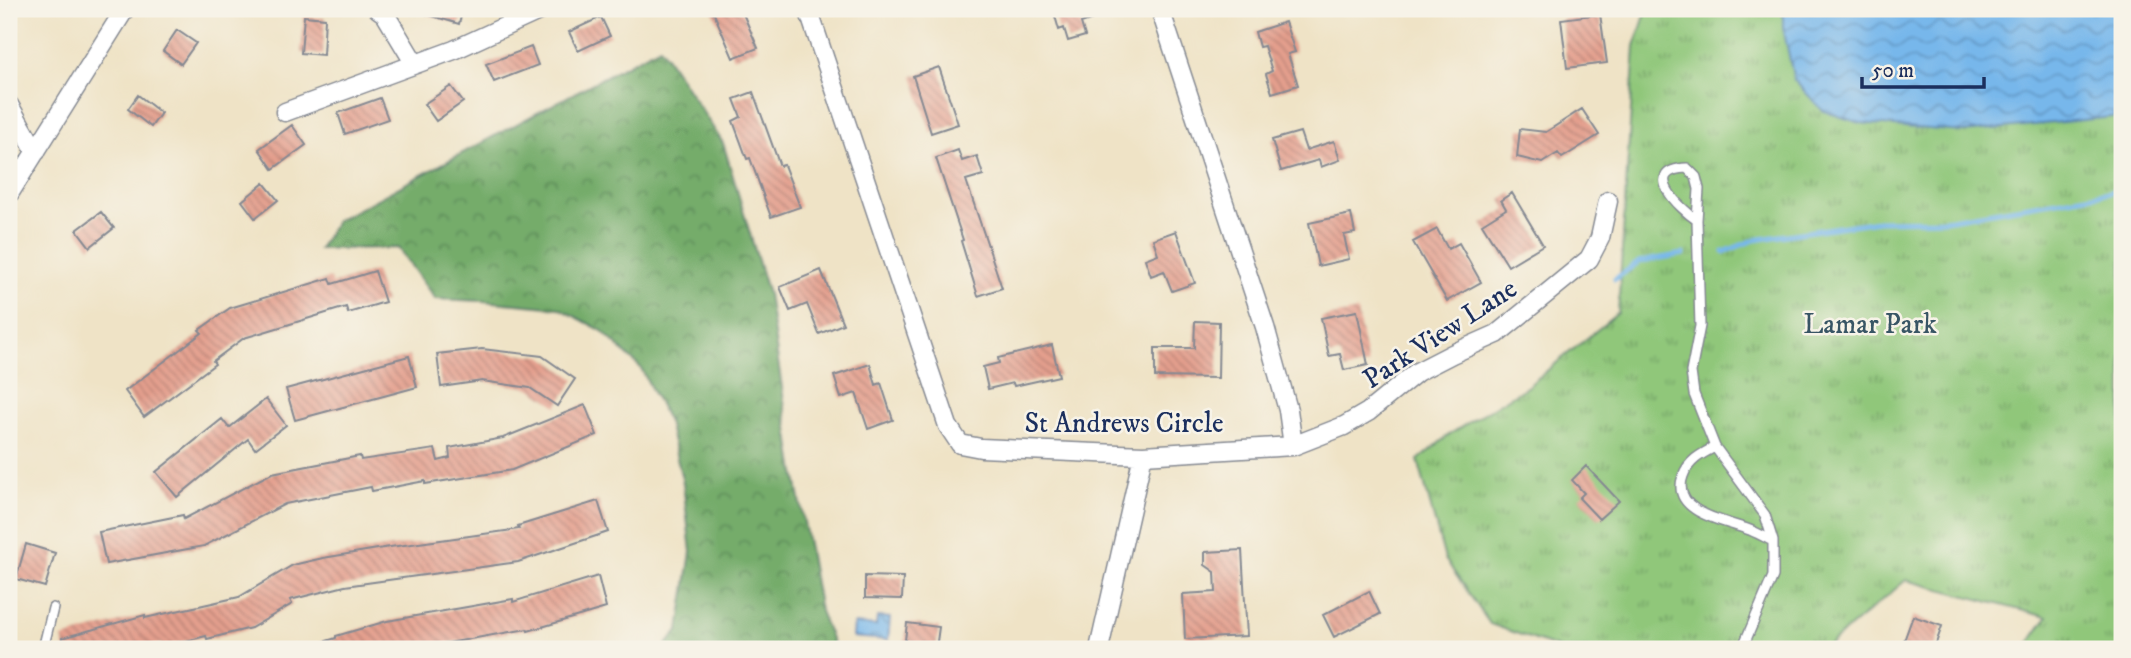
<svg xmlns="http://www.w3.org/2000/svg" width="2131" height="658" font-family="'IM FELL DW Pica',serif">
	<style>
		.forest { fill: url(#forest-crowns); stroke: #486e64; stroke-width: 2 }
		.park { fill: url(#park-tufts); stroke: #567b6c; stroke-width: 2 }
		.water { fill: url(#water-waves); stroke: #4973a4; stroke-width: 2 }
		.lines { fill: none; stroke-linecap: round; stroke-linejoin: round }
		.stream { stroke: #77b7eb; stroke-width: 5 }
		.building { fill: url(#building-back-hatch) }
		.lane-casing { stroke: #858992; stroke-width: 12 }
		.street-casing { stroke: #858992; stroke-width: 21 }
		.lane { stroke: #fff; stroke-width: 9 }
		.street { stroke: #fff; stroke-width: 18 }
		.labels { text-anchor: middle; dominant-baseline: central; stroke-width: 5; stroke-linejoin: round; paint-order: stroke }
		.park-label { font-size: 28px; fill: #385565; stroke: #f7f3e8 }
		.street-label { font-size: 28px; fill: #1b2f5e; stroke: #f7f3e8 }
	</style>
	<defs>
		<pattern id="forest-crowns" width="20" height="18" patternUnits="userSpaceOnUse" patternTransform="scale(1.75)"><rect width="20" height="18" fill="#74ac6a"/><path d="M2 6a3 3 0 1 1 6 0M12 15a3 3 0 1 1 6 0" fill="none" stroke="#5e8c5a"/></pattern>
		<pattern id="park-tufts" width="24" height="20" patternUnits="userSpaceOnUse" patternTransform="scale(1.75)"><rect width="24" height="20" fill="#90c77a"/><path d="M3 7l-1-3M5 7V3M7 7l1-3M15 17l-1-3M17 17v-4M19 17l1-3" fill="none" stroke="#75a267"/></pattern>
		<pattern id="water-waves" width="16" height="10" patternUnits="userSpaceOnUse" patternTransform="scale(1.75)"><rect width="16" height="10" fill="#77b7eb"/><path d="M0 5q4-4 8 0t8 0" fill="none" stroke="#6195c2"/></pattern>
		<pattern id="building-back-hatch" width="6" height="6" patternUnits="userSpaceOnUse" patternTransform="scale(1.75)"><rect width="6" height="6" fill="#e49f8d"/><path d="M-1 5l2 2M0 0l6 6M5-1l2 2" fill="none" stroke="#b88276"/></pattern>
	</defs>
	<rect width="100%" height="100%" fill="#f7f3e8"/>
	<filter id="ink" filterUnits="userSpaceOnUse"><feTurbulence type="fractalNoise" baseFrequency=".0143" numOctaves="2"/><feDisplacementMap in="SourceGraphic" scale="14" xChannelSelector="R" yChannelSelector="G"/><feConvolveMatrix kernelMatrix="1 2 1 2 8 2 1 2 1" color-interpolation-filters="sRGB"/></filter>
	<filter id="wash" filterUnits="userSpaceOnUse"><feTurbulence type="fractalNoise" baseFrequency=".00686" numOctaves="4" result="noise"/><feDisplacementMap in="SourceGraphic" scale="28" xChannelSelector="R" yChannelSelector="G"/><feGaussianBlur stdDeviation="1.57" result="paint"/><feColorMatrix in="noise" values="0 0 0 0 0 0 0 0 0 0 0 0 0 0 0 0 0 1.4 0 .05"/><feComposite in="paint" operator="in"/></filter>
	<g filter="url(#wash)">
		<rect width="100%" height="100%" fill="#efe3c6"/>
		<!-- forest -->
		<path class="forest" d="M660 47 723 143 768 294 793 461 820 611 835 649H663L679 630 691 552 683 483 668 422 641 368 601 330 559 308 483 301 435 299 398 248 319 249 336 221Z"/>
		<!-- park -->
		<path class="park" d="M1647 9H2122V649H2025L2047 617 1906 580 1824 649H1765L1743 644 1730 649H1561L1490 624 1445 559 1418 460 1450 434 1528 386 1618 313 1635 46Z"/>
		<!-- water -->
		<path class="water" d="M1783 9H2122V116L1963 132 1860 123 1823 111 1794 80 1783 27Z
			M877 617 890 618 888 640 853 637 854 624 876 626Z"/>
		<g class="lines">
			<!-- stream -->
			<path class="stream" d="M1724 252 1754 240 1878 221 1945 220 2122 190
				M1615 279 1639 262 1684 254"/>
		</g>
		<g id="blocks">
			<!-- building -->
			<path class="building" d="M419 9H463L459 24 419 12Z
				M712 9H741L758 48 733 58Z
				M1053 9H1089L1093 19 1081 23 1085 36 1068 41 1064 28 1059 30Z
				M1600 14 1607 63 1567 68 1561 19Z
				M304 16 325 18 323 55 301 53Z
				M601 17 610 36 578 51 569 32Z
				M1285 22 1295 52 1288 54 1298 85 1272 93 1266 74 1272 71 1264 46 1259 47 1255 32Z
				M177 30 196 43 181 64 163 51Z
				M531 47 538 65 494 82 486 64Z
				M939 67 958 124 931 133 913 76Z
				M451 86 463 102 436 121 424 104Z
				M753 92 780 166 784 165 800 207 771 217 750 158 747 159 733 121 741 117 734 99Z
				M138 95 161 113 151 127 128 109Z
				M380 98 388 119 345 134 338 113Z
				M1582 109 1599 135 1562 158 1558 153 1542 163 1517 157 1520 129 1546 132Z
				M292 125 306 145 273 169 259 149Z
				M1300 132 1306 150 1334 141 1340 160 1321 167 1319 160 1281 171 1272 140Z
				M958 150 962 161 977 156 983 175 966 180 1002 288 978 296 961 241 963 240 936 158Z
				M264 183 278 200 255 218 242 201Z
				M1512 193 1543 245 1508 266 1482 224 1506 209 1501 200Z
				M101 212 114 228 90 247 77 230Z
				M1351 214 1355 233 1344 235 1349 259 1318 266 1309 223Z
				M1437 229 1448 249 1459 243 1481 282 1447 301 1413 242Z
				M1176 231 1195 283 1172 291 1164 271 1151 276 1145 259 1158 254 1153 239Z
				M821 270 843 324 819 334 807 304 790 311 780 287Z
				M375 271 385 302 348 313 346 307 244 338 213 361 215 364 144 417 125 391 202 333 199 330 230 308 330 278 332 284Z
				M1357 311 1368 365 1344 370 1340 354 1329 356 1321 318Z
				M1195 321 1219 322 1218 378 1155 377V348H1194Z
				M1052 345 1059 376 1014 386 1013 383 988 389 983 367 999 363 998 358Z
				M482 349 542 356 575 379 557 406 530 388 482 381 441 387 437 354Z
				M409 356 417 387 295 420 286 389Z
				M870 364 876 385 881 383 893 420 868 429 856 393 841 398 834 376Z
				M266 399 286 425 255 449 248 439 177 497 156 472 222 419 229 428Z
				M585 405 597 435 512 470 425 484V481L372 491 371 487 285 504 204 546 106 564 99 532 183 515 184 519 272 473 360 456 361 460 435 449 438 461 450 458 449 448 503 438Z
				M1586 466 1619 501 1599 519 1579 498 1584 493 1572 480Z
				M598 501 608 532 518 562 345 586 290 600 292 604 251 628 207 639 206 636 162 647 161 644 140 649H65L62 638 145 615V618L239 597 293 565 323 558 390 547 519 529 518 526Z
				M26 544 55 553 45 587 16 579Z
				M1242 550 1247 636 1185 639 1183 594 1216 592 1215 572 1205 565V552Z
				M598 576 606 608 528 631 527 629 415 649H312L311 646 336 638V636L387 621 513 599V602Z
				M865 576 903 577 902 599 865 598Z
				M1369 591 1380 614 1334 637 1323 615Z
				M1913 616 1942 626 1934 649H1901Z
				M907 623 939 627 936 649H904Z"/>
		</g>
	</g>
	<g filter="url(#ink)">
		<use href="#blocks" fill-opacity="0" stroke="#858992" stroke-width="2"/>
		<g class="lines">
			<!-- lane casing -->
			<g class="lane-casing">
				<path id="lane" d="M1697 220C1679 208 1640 170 1687 168L1696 177 1699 189 1697 220 1700 326 1691 372 1694 394 1715 447 1765 515 1773 541V576L1742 649
					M1715 447C1701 454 1688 461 1683 476 1670 512 1724 521 1747 529 1756 532 1764 537 1773 541
					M43 649 53 608"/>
			</g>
			<!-- street casing -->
			<g class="street-casing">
				<path id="street" d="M378 9 385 14 415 64
					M808 9 948 426 960 444 981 448 1143 455 1293 446 1288 410 1265 327 1160 9
					M9 105 36 152
					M285 112 454 50 543 9
					M9 194 125 9
					M1293 446 1344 426 1368 412 1417 372 1452 354 1497 334 1589 259 1600 238 1608 201
					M1099 649 1143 455"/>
			</g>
			<!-- lane -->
			<use href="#lane" class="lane"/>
			<!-- street -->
			<use href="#street" class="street"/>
		</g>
	</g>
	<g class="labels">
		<!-- park labels -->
		<g class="park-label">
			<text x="1870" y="324">Lamar Park</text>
		</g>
		<!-- street labels -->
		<g class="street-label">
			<text transform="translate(1440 334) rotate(-33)">Park View Lane</text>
			<text x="1124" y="423">St Andrews Circle</text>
		</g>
	</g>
	<!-- margin -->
	<rect width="2131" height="658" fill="none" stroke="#f7f3e8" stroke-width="35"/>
	<!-- scale -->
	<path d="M1862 77v10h122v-10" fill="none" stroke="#1b2f5e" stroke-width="3.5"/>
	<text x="1872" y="77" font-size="21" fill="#1b2f5e" stroke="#f7f3e8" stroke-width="5" paint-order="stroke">50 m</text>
</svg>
